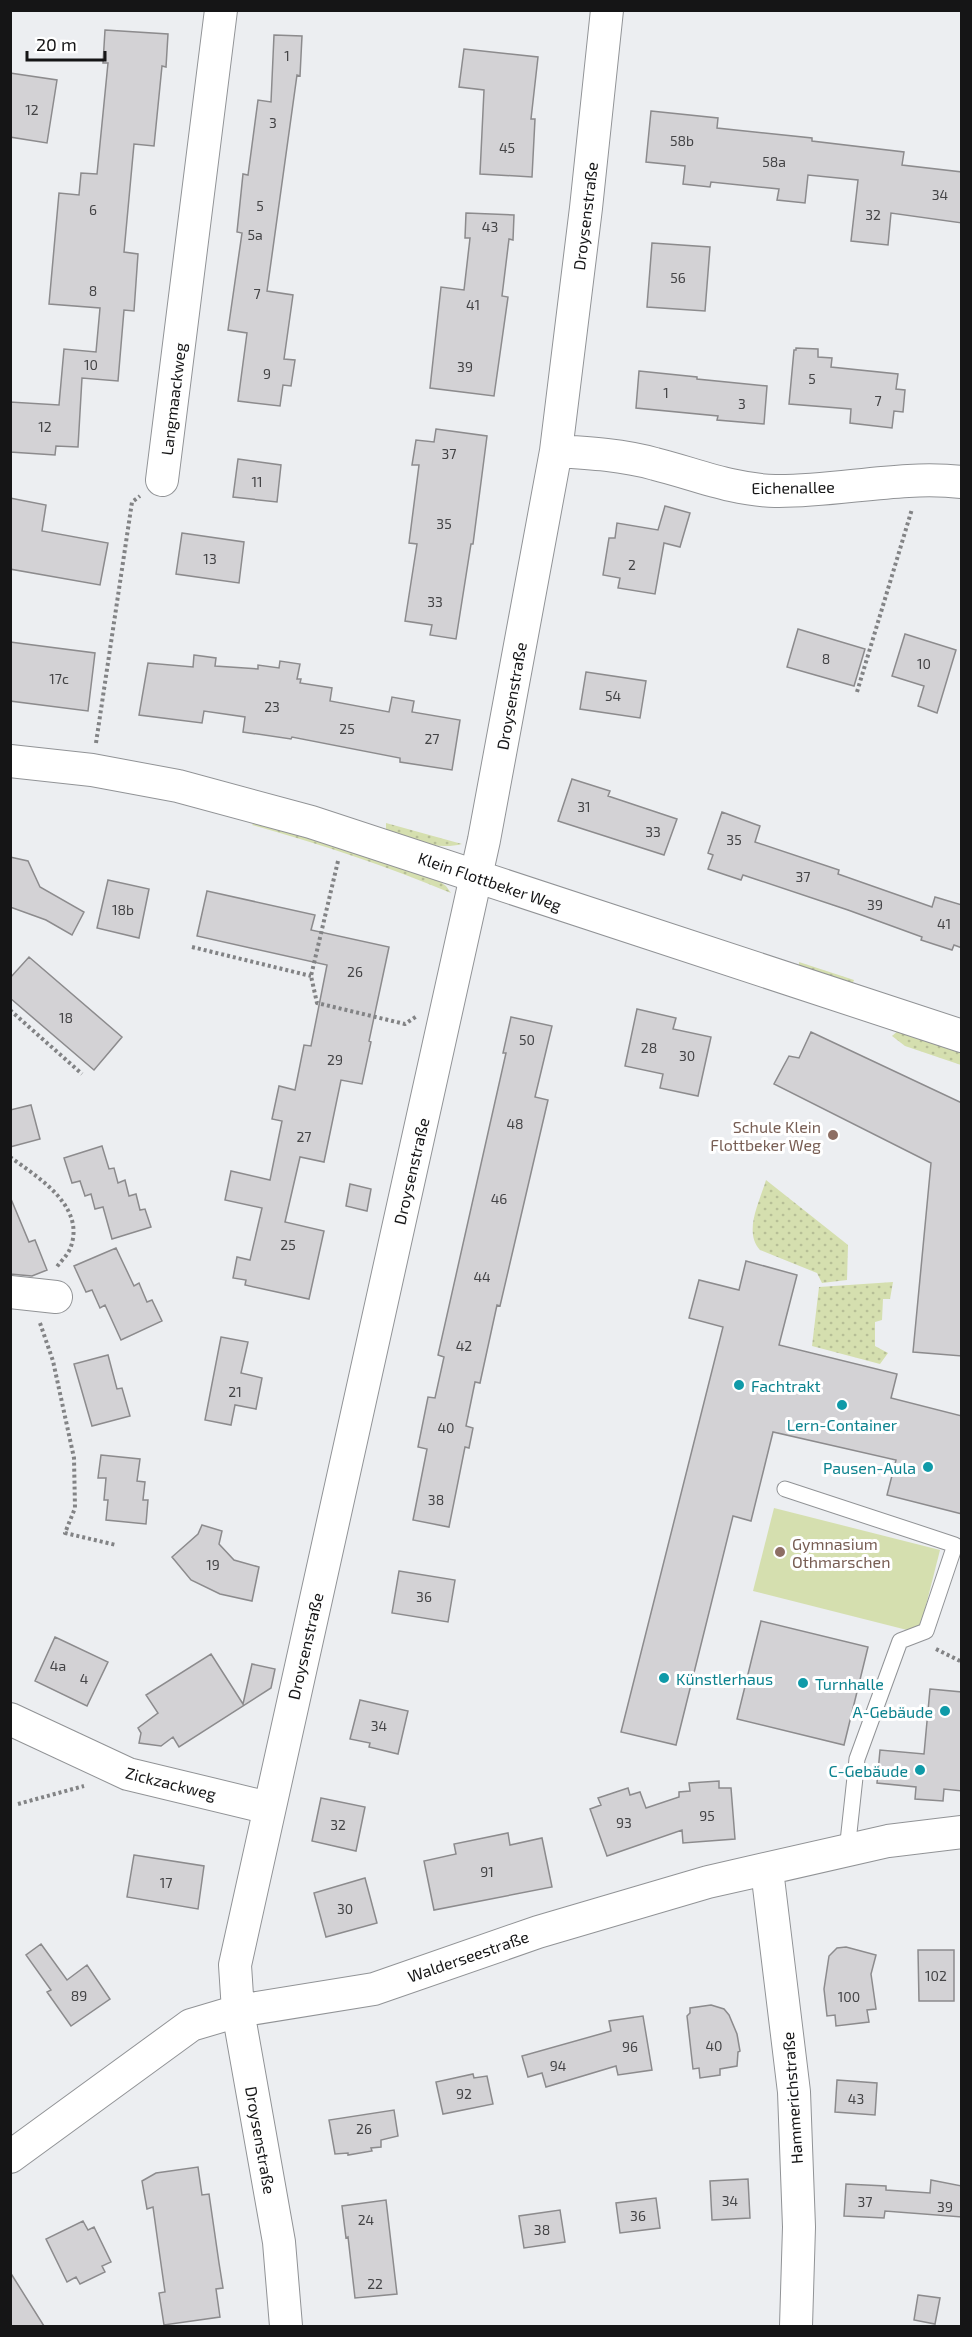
<svg xmlns="http://www.w3.org/2000/svg" width="972" height="2337" font-family="'Exo 2',sans-serif">
	<style>
		.grass { fill: url(#grass-dots) }
		.garden { fill: #d5dfaf }
		.building { fill: #d3d2d5; stroke: #8c8b8d; stroke-width: 1.5 }
		.lines { fill: none; stroke-linecap: round; stroke-linejoin: round }
		.lane-casing { stroke: #919396; stroke-width: 17 }
		.street-casing { stroke: #919396; stroke-width: 34 }
		.path { stroke: #828385; stroke-width: 4; stroke-dasharray: 3 3; stroke-linecap: butt }
		.lane { stroke: #fff; stroke-width: 15 }
		.street { stroke: #fff; stroke-width: 32 }
		.education-dot { fill: #8d6e63; stroke: #fff; stroke-width: 2 }
		.culture-dot { fill: #0f9aa8; stroke: #fff; stroke-width: 2 }
		.labels { text-anchor: middle; dominant-baseline: central; stroke-width: 6; stroke-linejoin: round; paint-order: stroke }
		.number-label { font-size: 14px; fill: #444446 }
		.street-label { font-size: 16px; fill: #151516; stroke: #fff }
		.education-label { font-size: 16px; fill: #785e54; stroke: #fff; text-anchor: end }
		.culture-label { font-size: 16px; fill: #0d838f; stroke: #fff; text-anchor: start }
	</style>
	<defs>
		<pattern id="grass-dots" width="8" height="8" patternUnits="userSpaceOnUse" patternTransform="scale(1.5)"><rect width="8" height="8" fill="#d5dfaf"/><path d="M2 2h.1M6 6h.1" fill="none" stroke="#b6be96" stroke-width="1.8" stroke-linecap="round"/></pattern>
	</defs>
	<rect width="100%" height="100%" fill="#eceef1"/>
	<!-- grass -->
	<path class="grass" d="M256 821 435 878 446 886 451 893C386 866 320 844 252 825Z
		M386 823 462 844C436 851 411 839 386 831Z
		M799 962 854 980 852 985 799 968Z
		M899 1030 961 1051V1065L905 1046 892 1036Z
		M766 1180 848 1245 847 1280 822 1283 817 1273 760 1250C743 1232 760 1201 766 1180Z
		M893 1282 890 1299H883L882 1320 875 1322V1346L888 1353 880 1364 812 1346 819 1287Z"/>
	<!-- garden -->
	<path class="garden" d="M774 1508 940 1550 919 1633 753 1591Z"/>
	<!-- building -->
	<path class="building" d="M105 30 168 34 166 67 162 66 154 146 134 144 124 252 138 254 134 311 124 310 118 381 82 378 78 447 56 446 55 455 10 452V402L59 405 64 349 96 352 100 308 49 304 59 193 79 195 81 173 97 174 108 63H103Z
		M274 35 302 36 300 76 297 75 267 291 293 295 284 359 295 360 291 386 283 385 280 406 238 401 247 333 228 330 242 233 237 232 243 174 248 175 258 100 271 102Z
		M464 49 538 57 531 119H535L532 177 480 174 484 90 459 87Z
		M10 73 57 80 47 143 10 137Z
		M651 111 718 118 717 128 812 138V141L904 152 902 165 962 172V223L891 213 888 245 851 241 858 180 808 175 805 203 777 200 779 189 711 182 710 187 683 184 685 166 646 162Z
		M466 213 514 215 513 240 509 239 502 296 508 297 494 396 430 388 441 287 464 290 470 238H465Z
		M652 243 710 247 705 311 647 307Z
		M796 348 818 349V357L832 358 831 367 898 374 896 389 905 390 903 412 894 411 892 428 850 423 851 409 789 404 794 350H796Z
		M639 371 697 377V379L767 386 764 424 717 420 718 416 636 408Z
		M436 429 487 436 473 544H471L456 639 430 635 432 625 405 621 417 544 409 543 419 465H412L416 440 434 442Z
		M238 459 281 465 277 502 233 497Z
		M10 498 46 505 42 531 108 543 100 585 10 569Z
		M665 506 690 513 680 547 664 543 655 594 618 588 620 578 603 575 609 538H615L617 523 658 530Z
		M182 533 244 542 239 583 176 574Z
		M798 629 865 649 854 686 787 667Z
		M905 634 956 650 937 713 918 706 924 686 892 676Z
		M10 642 95 653 88 711 10 701Z
		M194 655 216 658 215 666 258 669V665L279 668 280 661 300 664 297 679H301L300 683 332 688 330 701 389 712 392 697 414 701 412 712 460 720 452 770 400 762V758L292 737 291 739 243 732 245 717 204 711 202 723 139 715 148 663 193 667Z
		M586 672 646 681 640 718 580 709Z
		M572 779 610 791 608 796 677 819 664 855 558 821Z
		M722 812 760 826 755 842 839 870 838 874 932 907 935 897 962 905V948L954 945 952 950 921 940 922 937 848 910 743 875 741 880 708 869 713 855 708 853Z
		M10 857 28 861 40 887 84 912 72 935 46 920 10 907Z
		M108 880 149 889 139 938 97 928Z
		M207 891 315 915 311 930 389 947 369 1041 371 1042 362 1084 341 1080 324 1162 300 1157 285 1222 324 1231 309 1299 245 1285 246 1280 233 1278 237 1257 250 1260 262 1208 225 1200 231 1171 270 1180 282 1121 272 1119 279 1086 295 1090 304 1045 311 1046 327 965 197 936Z
		M29 957 122 1037 94 1070 10 998V978Z
		M637 1009 676 1018 673 1029 711 1037 698 1096 660 1088 663 1074 625 1066Z
		M511 1017 552 1026 535 1097 548 1100 500 1306 497 1305 480 1383 475 1382 466 1426 473 1428 469 1448 465 1447 449 1527 413 1520 427 1449 418 1447 428 1397 435 1398 444 1357 438 1355 506 1053H503Z
		M811 1032 962 1103V1356L913 1352 931 1163 774 1084 789 1056 799 1058Z
		M31 1105 40 1139 10 1147V1110Z
		M102 1146 109 1169 114 1168 118 1183 125 1180 129 1196 136 1194 140 1210 145 1209 151 1227 112 1239 103 1207 95 1209 91 1194 85 1196 80 1181 72 1183 64 1158Z
		M350 1184 371 1189 367 1211 346 1206Z
		M11 1199 29 1242 35 1240 47 1270 32 1276 10 1274Z
		M116 1248 134 1286 139 1283 147 1302 152 1300 162 1321 121 1340 105 1305 100 1308 92 1290 86 1292 74 1266Z
		M746 1261 797 1275 779 1345 897 1374 891 1398 962 1416V1514L887 1495 896 1460 773 1432 751 1521 733 1516 676 1745 621 1732 723 1327 689 1318 699 1280 739 1290Z
		M221 1337 248 1342 241 1373 262 1378 256 1409 235 1405 231 1425 205 1420Z
		M108 1355 117 1389 122 1388 130 1416 92 1426 74 1364Z
		M101 1455 140 1459 137 1481 145 1482 143 1500H148L146 1524 106 1520 108 1500H104L106 1478H98Z
		M202 1525 222 1531 219 1544 234 1560 259 1567 252 1601 220 1594 191 1580 172 1557 198 1534Z
		M399 1571 455 1580 448 1622 392 1613Z
		M761 1621 868 1647 844 1745 737 1719Z
		M55 1637 108 1662 87 1706 35 1681Z
		M211 1654 243 1704 252 1664 275 1669 271 1688 179 1747 173 1737 161 1746 139 1743 141 1733 138 1728 158 1713 146 1695Z
		M930 1689 962 1692V1791L944 1789 943 1801 915 1799 916 1787 877 1783 880 1750 924 1754Z
		M360 1700 408 1711 398 1754 369 1747 370 1743 350 1739Z
		M719 1781V1788H731L735 1839 683 1843 682 1830 607 1856 590 1809 601 1805 598 1798 628 1788 630 1795 640 1792 646 1808 679 1797V1792L690 1791 689 1783Z
		M321 1798 365 1807 356 1851 312 1841Z
		M508 1833 510 1845 542 1838 552 1887 434 1910 424 1861 456 1854 454 1844Z
		M134 1855 204 1866 198 1909 127 1897Z
		M365 1878 377 1923 326 1937 314 1893Z
		M41 1944 67 1980 87 1965 110 1999 71 2026 47 1992 51 1990 26 1955Z
		M846 1947 876 1955 871 1974 876 2009 867 2010 869 2022 836 2026 835 2015 827 2016 824 1989 829 1956 837 1948Z
		M918 1950H954V2001H919Z
		M711 2005 724 2009 729 2015 737 2034 740 2051 738 2052 737 2066 720 2069V2075L700 2078 699 2068 693 2069 687 2016 690 2013V2008Z
		M643 2016 652 2070 618 2075 616 2066 546 2087 542 2073 528 2077 522 2056 611 2031 609 2021Z
		M473 2074 474 2078 487 2076 493 2104 443 2114 436 2082Z
		M837 2080 877 2083 875 2115 835 2112Z
		M394 2110 398 2136 381 2140V2147L371 2148 372 2151 348 2155V2153L335 2154 329 2120Z
		M198 2167 202 2195 209 2194 219 2263 223 2288 216 2289 220 2317 164 2325 159 2293 165 2292 158 2243 153 2207 147 2209 142 2181 156 2173Z
		M748 2179 750 2218 712 2220 710 2181Z
		M931 2180 962 2186V2217L885 2211 884 2218 844 2216 846 2184 886 2186V2190L930 2193Z
		M656 2198 660 2228 620 2233 616 2203Z
		M386 2200 397 2294 355 2298 348 2237 346 2238 342 2206Z
		M560 2210 565 2242 524 2248 519 2216Z
		M83 2221 88 2230 94 2227 111 2262 102 2266 105 2272 80 2284 76 2277 67 2282 46 2239Z
		M10 2272 44 2326H10Z
		M918 2295 940 2298 935 2324 914 2320Z"/>
	<g class="lines">
		<!-- lane casing -->
		<g class="lane-casing">
			<path id="lane" d="M785 1489 955 1545 926 1631 900 1641 857 1759 847 1851"/>
		</g>
		<!-- street casing -->
		<g class="street-casing">
			<path id="street" d="M556 451C589 453 623 455 655 464 695 474 733 490 775 491 837 492 899 475 962 482
				M162 480 221 10
				M10 761 92 770 178 786 311 822 962 1036
				M10 1292 56 1297
				M10 1719 128 1774 269 1808
				M767 1870 794 2092 799 2227 796 2326
				M10 2157 191 2025 238 2011 374 1989 538 1932 708 1882 888 1841 962 1832
				M286 2326 279 2242 238 2011 235 1965 484 840 556 451 586 208 607 10"/>
		</g>
		<!-- path -->
		<path class="path" d="M857 692 912 509
			M96 743 132 502 140 496
			M338 861 311 976 317 1003 405 1024 417 1016
			M192 947 311 976
			M10 1010 82 1074
			M10 1157C39 1178 87 1207 70 1249 67 1256 60 1262 56 1268
			M40 1323 53 1361 74 1458 75 1508 65 1533 116 1545
			M936 1649 962 1662
			M18 1804 84 1786"/>
		<!-- lane -->
		<use href="#lane" class="lane"/>
		<!-- street -->
		<use href="#street" class="street"/>
	</g>
	<!-- markers -->
	<g class="education-dot">
		<circle cx="833" cy="1135" r="6"/>
		<circle cx="780" cy="1552" r="6"/>
	</g>
	<g class="culture-dot">
		<circle cx="739" cy="1385" r="6"/>
		<circle cx="842" cy="1405" r="6"/>
		<circle cx="928" cy="1467" r="6"/>
		<circle cx="664" cy="1678" r="6"/>
		<circle cx="803" cy="1683" r="6"/>
		<circle cx="945" cy="1711" r="6"/>
		<circle cx="920" cy="1770" r="6"/>
	</g>
	<g class="labels">
		<!-- number labels -->
		<g class="number-label">
			<text x="287" y="55">1</text>
			<text x="32" y="109">12</text>
			<text x="273" y="122">3</text>
			<text x="682" y="140">58b</text>
			<text x="507" y="147">45</text>
			<text x="774" y="161">58a</text>
			<text x="940" y="194">34</text>
			<text x="260" y="205">5</text>
			<text x="93" y="209">6</text>
			<text x="873" y="214">32</text>
			<text x="490" y="226">43</text>
			<text x="255" y="234">5a</text>
			<text x="678" y="277">56</text>
			<text x="93" y="290">8</text>
			<text x="257" y="293">7</text>
			<text x="473" y="304">41</text>
			<text x="91" y="364">10</text>
			<text x="465" y="366">39</text>
			<text x="267" y="373">9</text>
			<text x="812" y="378">5</text>
			<text x="666" y="392">1</text>
			<text x="878" y="400">7</text>
			<text x="742" y="403">3</text>
			<text x="45" y="426">12</text>
			<text x="449" y="453">37</text>
			<text x="257" y="481">11</text>
			<text x="444" y="523">35</text>
			<text x="210" y="558">13</text>
			<text x="632" y="564">2</text>
			<text x="435" y="601">33</text>
			<text x="826" y="658">8</text>
			<text x="924" y="663">10</text>
			<text x="59" y="678">17c</text>
			<text x="613" y="695">54</text>
			<text x="272" y="706">23</text>
			<text x="347" y="728">25</text>
			<text x="432" y="738">27</text>
			<text x="584" y="806">31</text>
			<text x="653" y="831">33</text>
			<text x="734" y="839">35</text>
			<text x="803" y="876">37</text>
			<text x="875" y="904">39</text>
			<text x="123" y="909">18b</text>
			<text x="944" y="923">41</text>
			<text x="355" y="971">26</text>
			<text x="66" y="1017">18</text>
			<text x="527" y="1039">50</text>
			<text x="649" y="1047">28</text>
			<text x="687" y="1055">30</text>
			<text x="335" y="1059">29</text>
			<text x="515" y="1123">48</text>
			<text x="304" y="1136">27</text>
			<text x="499" y="1198">46</text>
			<text x="288" y="1244">25</text>
			<text x="482" y="1276">44</text>
			<text x="464" y="1345">42</text>
			<text x="235" y="1391">21</text>
			<text x="446" y="1427">40</text>
			<text x="436" y="1499">38</text>
			<text x="213" y="1564">19</text>
			<text x="424" y="1596">36</text>
			<text x="58" y="1665">4a</text>
			<text x="84" y="1678">4</text>
			<text x="379" y="1725">34</text>
			<text x="707" y="1815">95</text>
			<text x="624" y="1822">93</text>
			<text x="338" y="1824">32</text>
			<text x="487" y="1871">91</text>
			<text x="166" y="1882">17</text>
			<text x="345" y="1908">30</text>
			<text x="936" y="1975">102</text>
			<text x="79" y="1995">89</text>
			<text x="849" y="1996">100</text>
			<text x="714" y="2045">40</text>
			<text x="630" y="2046">96</text>
			<text x="558" y="2065">94</text>
			<text x="464" y="2093">92</text>
			<text x="856" y="2098">43</text>
			<text x="364" y="2128">26</text>
			<text x="730" y="2200">34</text>
			<text x="865" y="2201">37</text>
			<text x="945" y="2206">39</text>
			<text x="638" y="2215">36</text>
			<text x="366" y="2219">24</text>
			<text x="542" y="2229">38</text>
			<text x="375" y="2283">22</text>
		</g>
		<!-- street labels -->
		<g class="street-label">
			<text transform="translate(585 216) rotate(-83)">Droysenstraße</text>
			<text transform="translate(173 399) rotate(-83)">Langmaackweg</text>
			<text transform="translate(793 487) rotate(-1)">Eichenallee</text>
			<text transform="translate(511 696) rotate(-80)">Droysenstraße</text>
			<text transform="translate(490 881) rotate(19)">Klein Flottbeker Weg</text>
			<text transform="translate(411 1171) rotate(-77)">Droysenstraße</text>
			<text transform="translate(305 1646) rotate(-77)">Droysenstraße</text>
			<text transform="translate(171 1783) rotate(14)">Zickzackweg</text>
			<text transform="translate(468 1956) rotate(-19)">Walderseestraße</text>
			<text transform="translate(792 2098) rotate(-94)">Hammerichstraße</text>
			<text transform="translate(261 2140) rotate(80)">Droysenstraße</text>
		</g>
		<!-- education labels -->
		<g class="education-label">
			<text x="821" y="1126">Schule Klein<tspan x="821" dy="18">Flottbeker Weg</tspan></text>
			<text x="792" y="1543" text-anchor="start">Gymnasium<tspan x="792" dy="18">Othmarschen</tspan></text>
		</g>
		<!-- culture labels -->
		<g class="culture-label">
			<text x="751" y="1385">Fachtrakt</text>
			<text x="842" y="1424" text-anchor="middle">Lern-Container</text>
			<text x="916" y="1467" text-anchor="end">Pausen-Aula</text>
			<text x="676" y="1678">Künstlerhaus</text>
			<text x="815" y="1683">Turnhalle</text>
			<text x="933" y="1711" text-anchor="end">A-Gebäude</text>
			<text x="908" y="1770" text-anchor="end">C-Gebäude</text>
		</g>
	</g>
	<!-- border -->
	<rect width="972" height="2337" fill="none" stroke="#151516" stroke-width="24"/>
	<!-- scale -->
	<path d="M27 51v9h78v-9" fill="none" stroke="#151516" stroke-width="3"/>
	<text x="36" y="51" font-size="18" fill="#151516" stroke="#ffffff" stroke-width="4.5" paint-order="stroke">20 m</text>
</svg>
